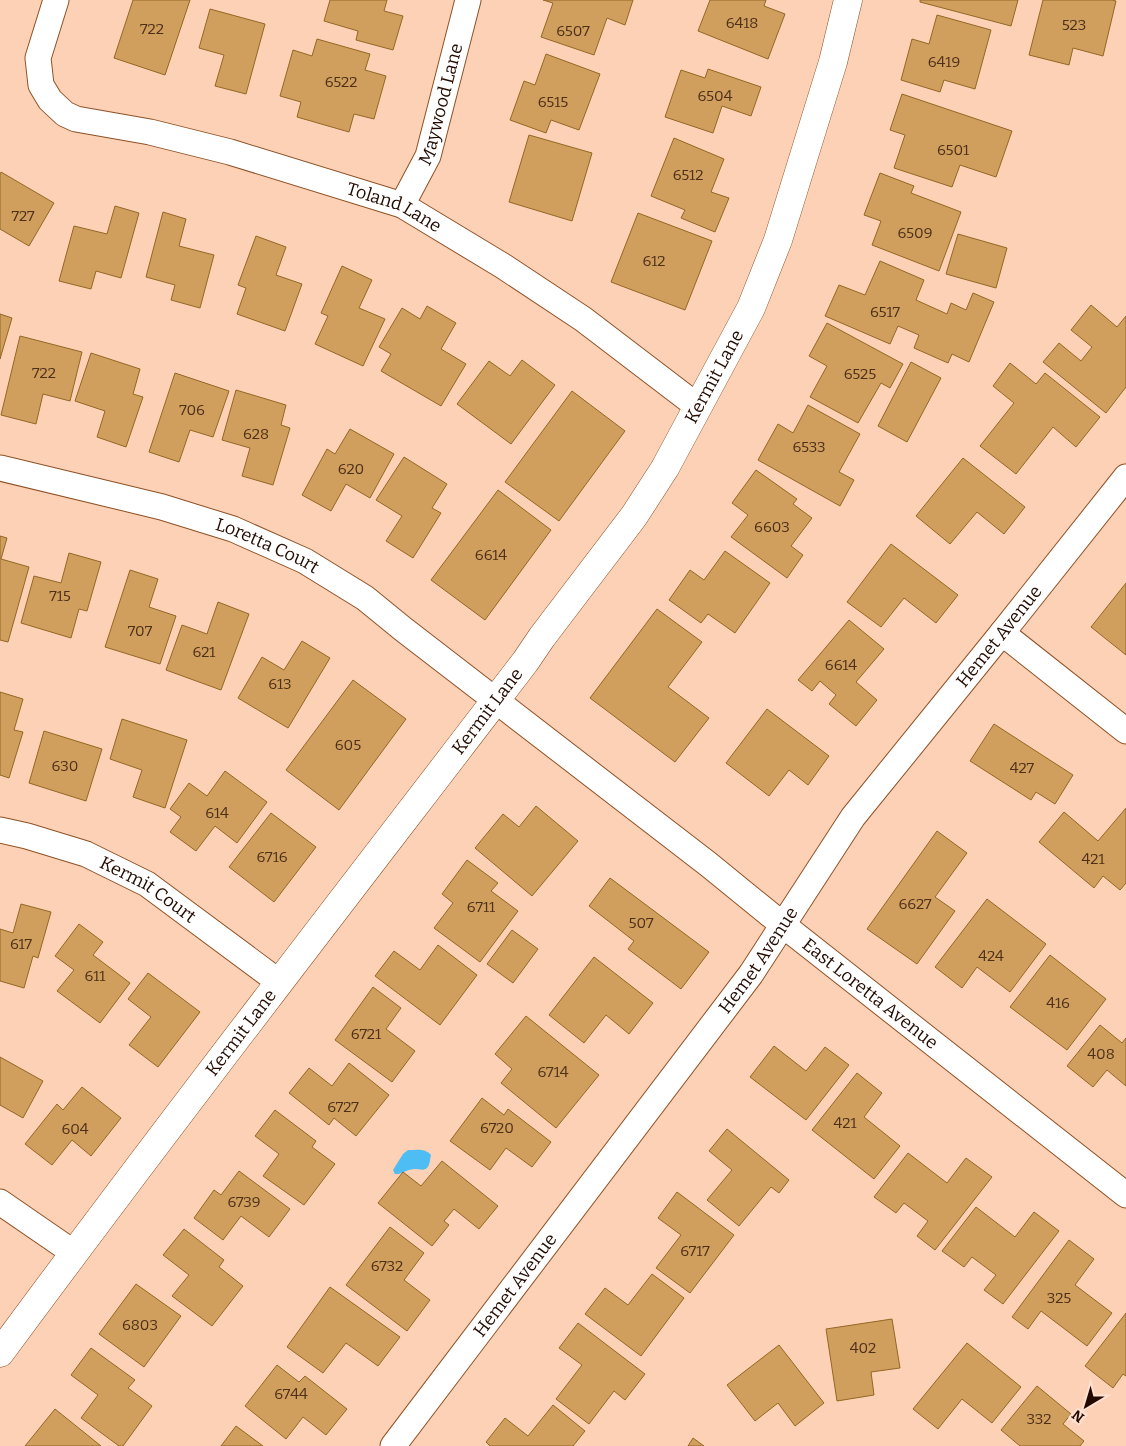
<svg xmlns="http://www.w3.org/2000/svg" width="1126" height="1446" font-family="Bitter,serif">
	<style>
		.water { fill: #4dbdf3 }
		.building { fill: #d09f5e; stroke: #946722 }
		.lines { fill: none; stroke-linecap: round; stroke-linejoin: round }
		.minor-casing { stroke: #8f5125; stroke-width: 27 }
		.tertiary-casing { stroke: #8f5125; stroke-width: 29 }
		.minor { stroke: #fff; stroke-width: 25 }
		.tertiary { stroke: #fff; stroke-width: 28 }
		.labels { text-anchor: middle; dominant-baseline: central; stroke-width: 4; stroke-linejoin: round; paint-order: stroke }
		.number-label { font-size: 15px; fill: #4e2f18 }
		.street-label { font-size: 18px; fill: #230a00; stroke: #ffe1d0 }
	</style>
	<rect width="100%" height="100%" fill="#fcd1b6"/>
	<!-- water -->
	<path class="water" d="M408 1150C417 1150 425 1148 431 1155 430 1159 430 1165 427 1168 424 1171 419 1169 415 1169 407 1169 401 1175 395 1174L393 1170 403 1154Z"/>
	<!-- building -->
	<path class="building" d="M133 0H190L165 75 114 58Z
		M330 0H387L384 11 403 16 393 50 356 40 358 31 324 21Z
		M543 0H633L625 25 607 18 594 55 541 37 553 3Z
		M710 0H766L764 6 785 14 768 59 698 31Z
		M920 0H1018L1011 26 920 2Z
		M1043 0H1112L1116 1 1103 56 1073 48 1069 65 1029 55Z
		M210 9 265 24 246 94 215 86 224 55 199 48Z
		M937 15 991 30 975 89 944 80 940 92 901 80 912 39 929 44Z
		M317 39 370 54 365 70 386 76 374 119 354 114 349 132 297 117 301 102 280 96 293 50 312 56Z
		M546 54 600 74 579 130 551 120 546 133 510 120 524 81 535 85Z
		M708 69 761 87 751 116 722 106 713 133 665 117 681 70 705 78Z
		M902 94 1012 131 996 177 960 165 952 187 894 168 905 135 890 130Z
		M529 135 592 153 572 221 509 202Z
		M674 138 724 159 711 192 729 198 715 232 681 218 685 210 651 196Z
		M1 172 54 203 29 246 0 229V174Z
		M880 173 914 186 911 193 961 212 939 271 872 245 881 221 864 215Z
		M115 206 139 213 121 278 96 271 91 289 59 281 74 226 107 234Z
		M163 212 186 219 179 246 214 255 200 308 171 300 175 285 146 277Z
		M638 213 712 241 685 310 611 282Z
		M958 234 1007 248 996 288 946 274Z
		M256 236 286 247 276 275 302 284 285 331 237 314 246 288 238 285Z
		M880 261 924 280 916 300 947 314 951 303 966 310 973 293 994 302 969 362 952 354 948 363 914 348 919 335 898 326 890 344 825 316 839 285 865 295Z
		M342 266 372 280 359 308 385 319 363 366 315 344 328 316 321 313Z
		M1091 305 1117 327 1126 316V387L1106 413 1043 362 1059 343 1081 361 1092 347 1071 330Z
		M427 306 456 323 441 349 466 364 441 406 381 371 391 354 379 347 402 308 420 319Z
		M0 314 12 318 0 359Z
		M827 323 903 364 890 388 881 383 858 423 810 397 827 366 809 356Z
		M20 336 82 352 70 401 43 394 36 424 1 415Z
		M91 353 140 369 133 394 143 397 126 447 97 437 105 411 75 401Z
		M522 360 555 385 511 444 457 404 489 361 510 376Z
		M911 362 941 378 907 442 878 426Z
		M1010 363 1036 384 1045 373 1100 417 1076 447 1053 427 1016 474 980 446 1014 403 993 386Z
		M175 373 229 391 213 437 190 430 179 462 149 452Z
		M236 390 286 405 281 425 290 428 273 485 242 476 250 448 222 440Z
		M572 391 625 431 559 521 505 482Z
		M808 405 860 434 839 472 854 480 840 506 758 460 778 424 793 433Z
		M350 429 394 454 370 498 346 484 331 511 302 495 327 449 335 454Z
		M404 457 447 484 432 508 441 513 413 558 386 541 402 516 376 500Z
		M963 458 1025 507 1004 534 977 512 950 544 916 516Z
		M756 470 797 499 793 504 812 518 791 546 803 555 787 578 731 537 748 515 732 503Z
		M498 490 551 530 485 620 431 580Z
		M0 536 7 538 1 559 29 567 8 642 0 640Z
		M891 544 958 595 936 623 904 598 881 627 847 602Z
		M725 551 770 583 735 633 708 614 701 623 669 600 690 570 704 580Z
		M69 553 101 562 87 611 79 609 71 638 21 623 34 576 61 583Z
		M130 570 158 579 149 607 176 616 160 664 105 647Z
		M1126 583V655L1091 627Z
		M218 602 249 614 221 690 166 670 182 625 207 634Z
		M657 609 702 642 668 687 709 718 675 762 590 698Z
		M849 620 884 649 856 682 877 700 856 726 829 704 836 695 820 681 812 691 798 680Z
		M302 641 330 658 288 728 238 698 262 657 284 670Z
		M353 680 406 719 339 810 286 770Z
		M0 692 23 699 14 730 23 732 9 778 0 775Z
		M767 709 829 756 808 785 789 770 769 796 726 763Z
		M122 719 187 740 165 808 133 797 142 770 110 759Z
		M994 724 1073 775 1055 804 1036 792 1031 800 970 761Z
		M44 731 102 749 86 801 29 783Z
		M225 771 267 802 237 843 215 826 196 851 170 832 181 817 170 809 189 783 207 796Z
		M536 806 578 841 532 896 475 848 503 814 519 827Z
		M1126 808V883L1120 890 1103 876 1094 888 1039 842 1064 812 1098 841Z
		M271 813 316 847 274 902 229 867Z
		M937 831 967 853 935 897 955 911 917 964 867 929Z
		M467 860 498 883 491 891 518 911 480 962 434 928 453 903 442 894Z
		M610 878 709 952 681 989 628 949 634 941 589 906Z
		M987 899 1046 944 1010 992 977 967 962 988 935 967Z
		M21 904 51 912 38 958 33 956 24 988 0 981V929L13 933Z
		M79 924 103 942 93 955 130 983 100 1023 57 991 74 970 55 956Z
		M512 930 538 949 513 983 487 964Z
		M438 945 477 975 440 1025 375 976 394 951 420 970Z
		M1050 955 1106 999 1067 1050 1010 1007Z
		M594 957 653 1003 629 1034 606 1015 584 1043 549 1015Z
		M148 973 200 1012 158 1067 129 1045 151 1017 128 999Z
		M373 987 401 1008 386 1029 415 1051 392 1082 335 1040Z
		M526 1016 599 1075 556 1128 501 1083 512 1069 495 1054Z
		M1100 1025 1122 1043 1126 1038V1086L1107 1070 1093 1087 1067 1066Z
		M774 1046 806 1071 825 1047 849 1065 806 1120 750 1077Z
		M0 1057 43 1081 23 1118 0 1105Z
		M349 1063 389 1095 356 1136 334 1118 329 1125 289 1093 309 1068 332 1086Z
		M857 1073 882 1093 864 1117 900 1146 874 1179 812 1130Z
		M82 1087 121 1118 91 1156 72 1140 52 1165 25 1144 57 1104 63 1110Z
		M482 1098 504 1115 508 1109 551 1142 532 1167 506 1148 490 1170 450 1141Z
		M275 1110 316 1141 312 1147 335 1164 304 1205 263 1176 279 1154 255 1136Z
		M727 1129 789 1180 779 1193 771 1187 739 1226 707 1200 732 1170 709 1151Z
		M908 1153 947 1183 966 1158 992 1177 935 1250 917 1236 928 1221 904 1203 896 1213 874 1197Z
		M442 1161 498 1206 479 1229 454 1209 444 1221 449 1225 432 1246 378 1203 403 1172 421 1186Z
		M239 1171 290 1209 269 1237 241 1216 223 1240 194 1218 214 1190 221 1195Z
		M677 1192 734 1235 690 1293 656 1268 681 1235 658 1218Z
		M976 1207 1015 1237 1034 1212 1059 1231 1003 1304 984 1290 996 1275 972 1257 964 1267 942 1251Z
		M390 1227 424 1253 404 1280 430 1300 407 1331 346 1285Z
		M184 1229 224 1260 219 1267 243 1286 212 1326 172 1296 189 1275 163 1255Z
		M1069 1240 1094 1259 1075 1285 1112 1313 1087 1346 1041 1311 1028 1329 1012 1317Z
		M652 1274 684 1298 641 1356 585 1314 605 1288 628 1305Z
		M136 1284 181 1316 144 1367 99 1334Z
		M330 1287 400 1337 378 1366 346 1343 323 1373 287 1347Z
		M1126 1313V1376L1123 1374 1113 1388 1085 1366Z
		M892 1319 900 1368 871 1372 874 1395 837 1401 826 1329Z
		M578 1323 645 1374 625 1400 614 1391 589 1424 556 1399 582 1365 559 1348Z
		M967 1343 1021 1387 992 1423 962 1399 938 1429 913 1409Z
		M779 1345 824 1403 795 1426 778 1403 755 1421 727 1385Z
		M91 1348 135 1380 128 1388 152 1406 123 1446H119L81 1418 98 1395 71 1375Z
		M277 1365 299 1382 305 1376 347 1409 326 1435 303 1417 286 1439 245 1406Z
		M1037 1386 1071 1414 1063 1424 1084 1441 1080 1446H1020L1001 1430Z
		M553 1405 585 1431 573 1446H490L486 1442 505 1418 528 1436Z
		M55 1409 101 1446H25Z
		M236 1426 263 1446H221Z
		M693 1438 704 1446H688Z"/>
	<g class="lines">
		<!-- minor casing -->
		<g class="minor-casing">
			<g id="minor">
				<path id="s1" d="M56 0 38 58 41 85 50 100 65 114 76 119 150 132 230 152 402 205 503 266 583 319 697 406"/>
				<path id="s2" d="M402 205 428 156 468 0"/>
				<path id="s3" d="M0 468 162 507 233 529 305 561 365 598 403 629 708 864 783 925 1126 1195"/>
				<path d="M1002 633 1126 731"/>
				<path id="s4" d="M0 830 27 836 86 854 147 884 279 982"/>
				<path d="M0 1202 74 1253"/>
				<path id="s5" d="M393 1446 751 974 853 817 1002 633 1126 477"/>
			</g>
		</g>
		<!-- tertiary casing -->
		<g class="tertiary-casing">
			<g id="tertiary">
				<path id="s6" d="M0 1353C172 1120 349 892 525 662L542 637 634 516 665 468 751 308 778 240 833 62 848 0"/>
			</g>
		</g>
		<!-- minor -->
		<use href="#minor" class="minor"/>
		<!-- tertiary -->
		<use href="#tertiary" class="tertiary"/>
	</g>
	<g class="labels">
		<!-- number labels -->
		<g class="number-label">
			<text x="742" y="23">6418</text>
			<text x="1074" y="25">523</text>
			<text x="152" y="29">722</text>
			<text x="573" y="31">6507</text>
			<text x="944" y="62">6419</text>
			<text x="341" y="82">6522</text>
			<text x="715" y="96">6504</text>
			<text x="553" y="102">6515</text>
			<text x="953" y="150">6501</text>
			<text x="688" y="175">6512</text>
			<text x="23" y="216">727</text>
			<text x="915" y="233">6509</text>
			<text x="654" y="261">612</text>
			<text x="885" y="312">6517</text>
			<text x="44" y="373">722</text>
			<text x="860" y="374">6525</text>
			<text x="192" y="410">706</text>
			<text x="256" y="434">628</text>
			<text x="809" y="447">6533</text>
			<text x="351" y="469">620</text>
			<text x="772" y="527">6603</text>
			<text x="491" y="555">6614</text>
			<text x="60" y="596">715</text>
			<text x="140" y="631">707</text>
			<text x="204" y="652">621</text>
			<text x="841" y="665">6614</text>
			<text x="280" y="684">613</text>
			<text x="348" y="745">605</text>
			<text x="65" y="766">630</text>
			<text x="1022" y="768">427</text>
			<text x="217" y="813">614</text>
			<text x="272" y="857">6716</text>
			<text x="1093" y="859">421</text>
			<text x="915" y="904">6627</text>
			<text x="481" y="907">6711</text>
			<text x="641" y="923">507</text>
			<text x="21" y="944">617</text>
			<text x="991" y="956">424</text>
			<text x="95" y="976">611</text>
			<text x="1058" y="1003">416</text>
			<text x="366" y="1034">6721</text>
			<text x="1101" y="1054">408</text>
			<text x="553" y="1072">6714</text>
			<text x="343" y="1107">6727</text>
			<text x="845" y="1123">421</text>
			<text x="497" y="1128">6720</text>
			<text x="75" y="1129">604</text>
			<text x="244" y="1202">6739</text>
			<text x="695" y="1251">6717</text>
			<text x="387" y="1266">6732</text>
			<text x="1059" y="1298">325</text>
			<text x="140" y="1325">6803</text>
			<text x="863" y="1348">402</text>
			<text x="291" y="1394">6744</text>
			<text x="1039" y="1419">332</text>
		</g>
		<!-- street labels -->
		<g class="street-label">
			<text stroke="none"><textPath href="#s2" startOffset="109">Maywood Lane</textPath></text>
			<text stroke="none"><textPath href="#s1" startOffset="469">Toland Lane</textPath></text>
			<text stroke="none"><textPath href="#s6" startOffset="1211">Kermit Lane</textPath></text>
			<text stroke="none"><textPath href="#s3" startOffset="279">Loretta Court</textPath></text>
			<text stroke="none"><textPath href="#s5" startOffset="1012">Hemet Avenue</textPath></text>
			<text stroke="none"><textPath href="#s6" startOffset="806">Kermit Lane</textPath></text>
			<text stroke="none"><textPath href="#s4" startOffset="161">Kermit Court</textPath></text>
			<text stroke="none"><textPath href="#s5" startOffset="608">Hemet Avenue</textPath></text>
			<text stroke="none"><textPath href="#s3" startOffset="1032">East Loretta Avenue</textPath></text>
			<text stroke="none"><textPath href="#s6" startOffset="401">Kermit Lane</textPath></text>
			<text stroke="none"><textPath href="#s5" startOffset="202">Hemet Avenue</textPath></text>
		</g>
	</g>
	<!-- north arrow -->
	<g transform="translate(1086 1406) rotate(218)" stroke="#ffe1d0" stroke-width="4" paint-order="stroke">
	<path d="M0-4L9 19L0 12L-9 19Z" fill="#230a00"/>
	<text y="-8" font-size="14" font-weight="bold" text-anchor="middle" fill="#230a00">N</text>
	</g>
</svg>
